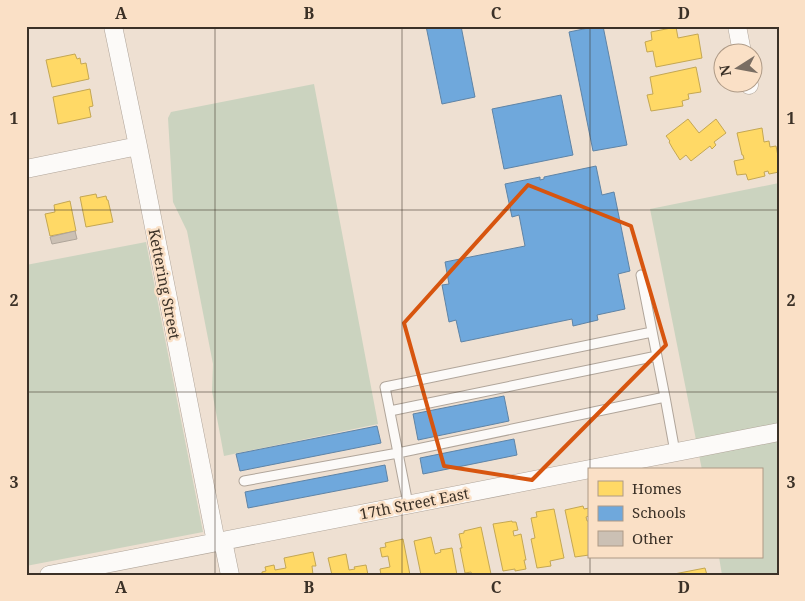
<svg xmlns="http://www.w3.org/2000/svg" width="805" height="601" font-family="'Noto Serif',serif">
	<style>
		.green { fill: #cbd3bf }
		.homes { fill: #ffd966; stroke: #c4a753 }
		.schools { fill: #6fa8dc; stroke: #5f84a6 }
		.building { fill: #cbc0b4; stroke: #afa59a }
		.lines { fill: none; stroke-linecap: round; stroke-linejoin: round }
		.lane-casing { stroke: #b0a59a; stroke-width: 11 }
		.street-casing { stroke: #b0a59a; stroke-width: 19 }
		.lane { stroke: #fcfaf8; stroke-width: 9 }
		.street { stroke: #fcfaf8; stroke-width: 18 }
		.marked { fill: none; stroke: #d7550f; stroke-width: 4; stroke-linejoin: round }
		.grid { fill: none; stroke: #3b3127; stroke-width: 1; stroke-opacity: 0.55 }
		.labels { text-anchor: middle; dominant-baseline: central; stroke-width: 5; stroke-linejoin: round; paint-order: stroke }
		.street-label { font-size: 15px; fill: #3b3127; stroke: #fae0c6 }
		.neatline { fill: none; stroke: #3b3127; stroke-width: 2 }
		.grid-label { font-size: 16px; text-anchor: middle; font-weight: bold; fill: #3b3127 }
	</style>
	<rect width="100%" height="100%" fill="#eee0d2"/>
	<!-- green -->
	<path class="green" d="M314 84 378 424 224 456 212 391 213 364 187 231 173 202 168 118 171 112Z
		M779 183V575H722L719 557H761V470H702L650 209Z
		M146 242 203 532 26 566V265Z"/>
	<!-- homes -->
	<path class="homes" d="M676 27 678 38 698 34 702 58 656 67 653 51 647 52 645 42 652 40 651 32Z
		M75 54 77 59 80 58 81 64 86 63 89 79 52 87 46 60Z
		M696 67 701 92 688 94 689 99 682 101 683 106 651 111 647 95 653 94 650 77Z
		M90 89 93 106 89 107 91 117 58 124 53 97Z
		M688 119 699 133 716 119 726 133 714 142 716 145 712 149 710 146 691 161 686 155 680 160 673 149 669 142 670 141 666 136Z
		M762 128 764 142 769 141 770 147 776 146 779 161V172L769 174 768 171 764 172 765 176 748 180 746 174 737 175 734 161 744 159 743 155H742L737 133Z
		M96 194 97 198 106 196 107 200H108L113 222 86 227 80 197Z
		M70 201 76 231 50 236 45 214 55 212 54 205Z
		M583 506 584 509 589 508V516L586 517 587 521H589V555L575 557 565 510Z
		M554 509 564 558 550 561 551 566 537 568 531 539 535 538 531 518 537 517 536 512Z
		M512 521V522H516L518 530 513 531 514 536 521 534 526 560H524L526 569 515 571V569L503 571 493 524Z
		M481 527 491 574 472 575 471 572 465 573 460 548H462L459 534 464 533V531Z
		M431 537 435 554 441 552 440 550 452 548 457 575H421L414 541Z
		M403 539 410 575H381L380 569 390 567 388 556 382 557 380 548 386 547 385 543Z
		M313 552 316 566H312L313 575H262V572L266 571 265 567 274 565 275 570 286 568 284 558Z
		M346 554 349 570 355 569 354 567 366 565 368 575H332L328 558Z
		M705 568 707 575H669Z"/>
	<!-- schools -->
	<path class="schools" d="M426 26H461L475 97 442 104Z
		M598 26H603L627 145 593 151 569 32Z
		M561 95 573 155 504 169 492 109Z
		M596 166 602 195 614 192 630 271 618 274 625 309 597 315 598 320 573 326 572 319 461 342 456 320 449 322 442 285 449 284 445 262 525 246 519 215 512 217 505 184 540 177V180L544 179V177Z
		M504 396 509 421 418 440 413 414Z
		M377 426 381 443 240 471 236 454Z
		M514 439 517 455 423 474 420 458Z
		M385 465 388 481 248 508 245 492Z"/>
	<!-- building -->
	<path class="building" d="M75 231 77 239 52 244 50 237Z"/>
	<g class="lines">
		<!-- lane casing -->
		<g class="lane-casing">
			<path id="lane" d="M641 275 665 397
				M390 411 657 356
				M244 481 398 453 385 387 652 332
				M408 504 398 453 665 397 675 452"/>
		</g>
		<!-- street casing -->
		<g class="street-casing">
			<path id="street" d="M113 26 138 146 216 542
				M737 26 742 52
				M748 82 749 85
				M26 169 138 146
				M223 541 230 575
				M49 575 779 432"/>
		</g>
		<!-- lane -->
		<use href="#lane" class="lane"/>
		<!-- street -->
		<use href="#street" class="street"/>
	</g>
	<!-- marked area -->
	<path class="marked" d="M528 185 631 226 666 345 532 480 444 466 404 323Z"/>
	<!-- grid -->
	<path class="grid" d="M215 26V575M402 26V575M590 26V470M26 210H779M26 392H779M590 557V575"/>
	<g class="labels">
		<!-- street labels -->
		<g class="street-label">
			<text transform="translate(165 284) rotate(79)">Kettering Street</text>
			<text transform="translate(414 503) rotate(-11)">17th Street East</text>
		</g>
	</g>
	<!-- border -->
	<rect width="805" height="601" fill="none" stroke="#fae0c6" stroke-width="55"/>
	<!-- legend -->
	<rect x="588" y="468" width="175" height="90" fill="#fae0c6" stroke="#ae9a86"/>
	<rect x="598" y="481" width="25" height="15" fill="#ffd966" stroke="#ae9a86"/>
	<text x="632" y="494" font-size="15" fill="#3b3127">Homes</text>
	<rect x="598" y="506" width="25" height="15" fill="#6fa8dc" stroke="#ae9a86"/>
	<text x="632" y="518" font-size="15" fill="#3b3127">Schools</text>
	<rect x="598" y="531" width="25" height="15" fill="#cbc0b4" stroke="#ae9a86"/>
	<text x="632" y="544" font-size="15" fill="#3b3127">Other</text>
	<!-- north arrow -->
	<g transform="translate(738 68) rotate(259)"><circle r="24" fill="#fae0c6" stroke="#ae9a86"/>
	<path d="M0-4L9 19L0 12L-9 19Z" fill="#7a6e63"/>
	<text y="-8" font-size="14" font-weight="bold" text-anchor="middle" fill="#3b3127">N</text>
	</g>
	<rect x="28" y="28" width="750" height="546" class="neatline"/>
	<g class="grid-label">
		<text x="121" y="19">A</text>
		<text x="309" y="19">B</text>
		<text x="496" y="19">C</text>
		<text x="684" y="19">D</text>
		<text x="14" y="124">1</text>
		<text x="791" y="124">1</text>
		<text x="14" y="306">2</text>
		<text x="791" y="306">2</text>
		<text x="14" y="488">3</text>
		<text x="791" y="488">3</text>
		<text x="121" y="593">A</text>
		<text x="309" y="593">B</text>
		<text x="496" y="593">C</text>
		<text x="684" y="593">D</text>
	</g>
</svg>
